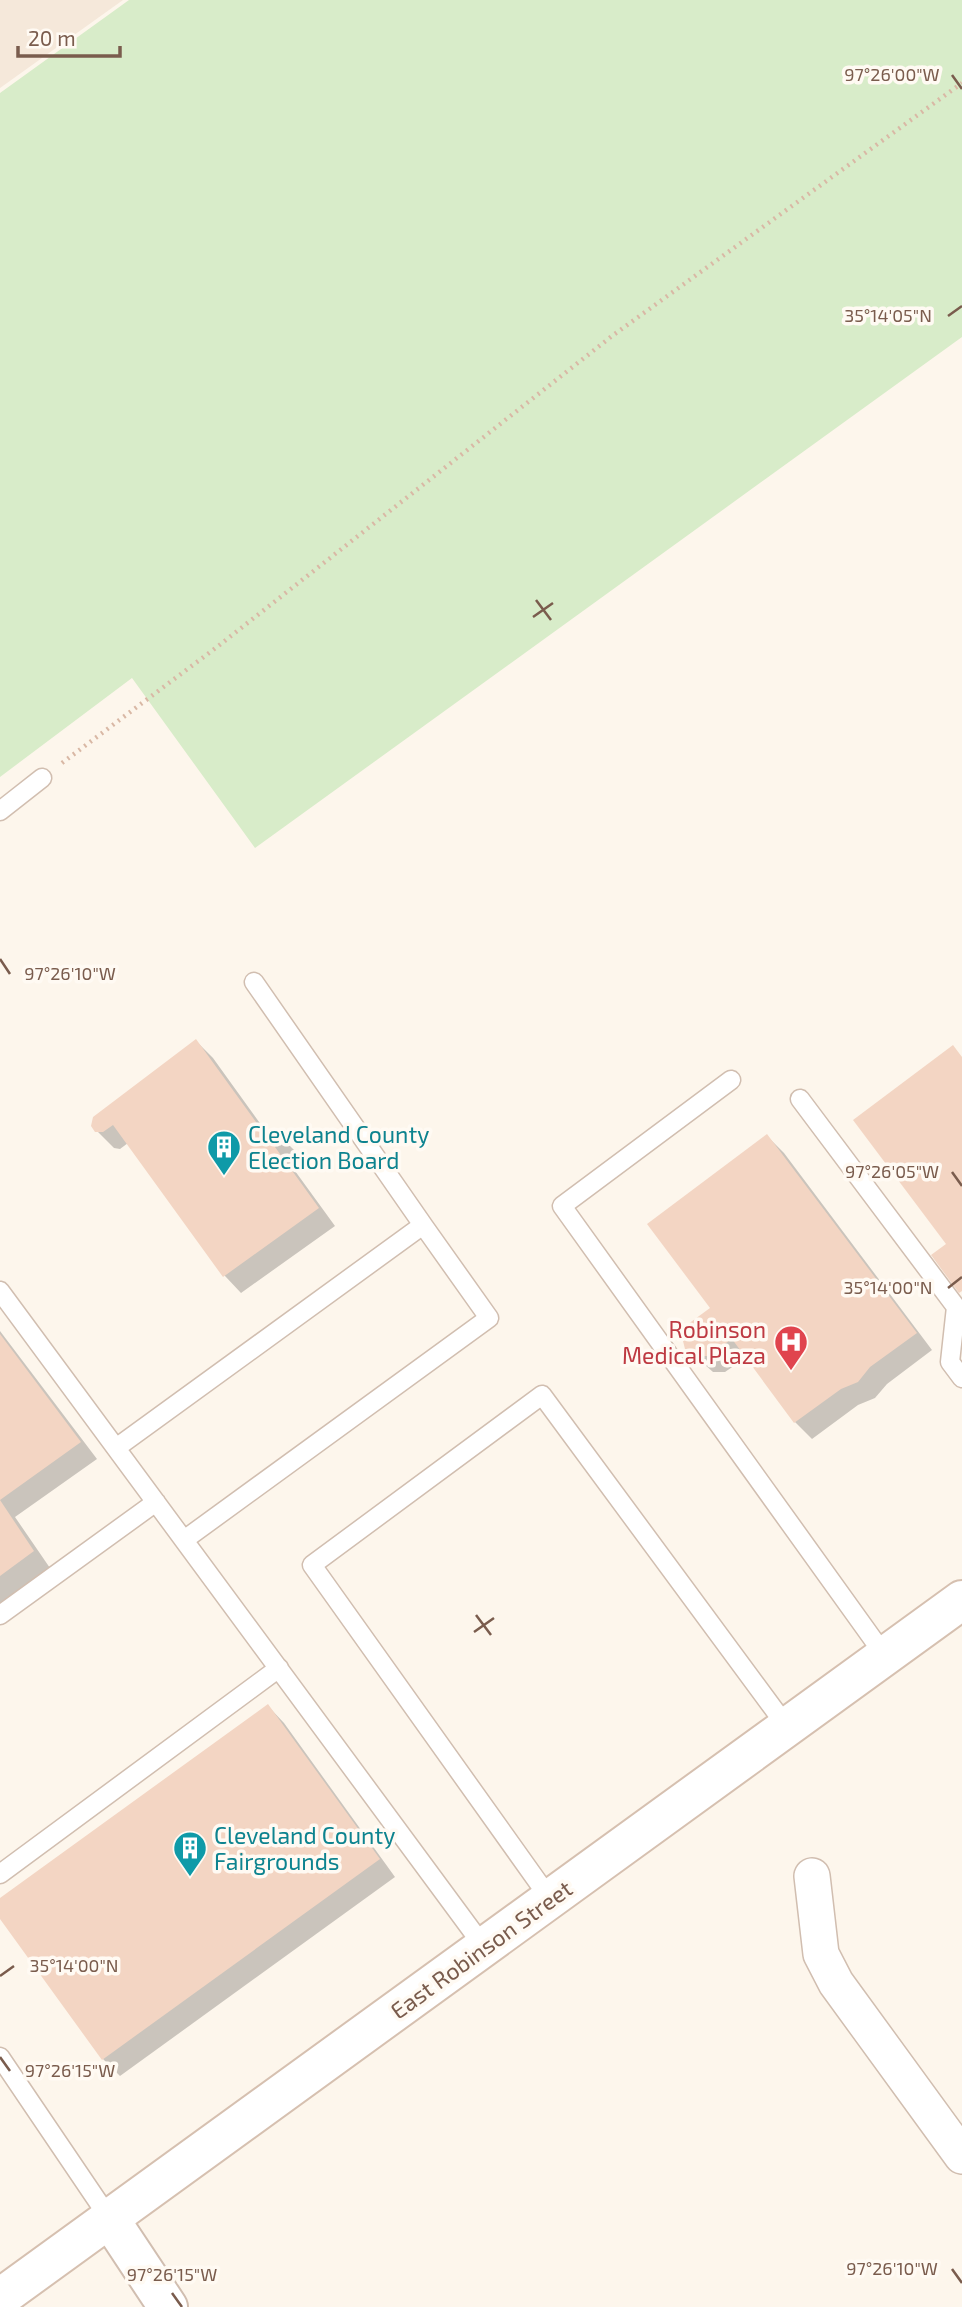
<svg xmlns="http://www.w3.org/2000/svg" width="962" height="2307" font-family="'Exo 2',sans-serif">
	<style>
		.residential { fill: #f5e8da }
		.green { fill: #d8ecc9 }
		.shadow { fill: #0003 }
		.building { fill: #f3d5c3 }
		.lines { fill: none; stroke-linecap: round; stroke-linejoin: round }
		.service-casing { stroke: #d1beb0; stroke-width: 21 }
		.minor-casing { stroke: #d1beb0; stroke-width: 38 }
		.tertiary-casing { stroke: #d1beb0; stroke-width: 42 }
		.secondary-casing { stroke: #d6c0b0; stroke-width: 42 }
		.path { stroke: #d9b8a5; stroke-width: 4.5; stroke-dasharray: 2 5; stroke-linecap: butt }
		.service { stroke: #fff; stroke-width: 18 }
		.minor { stroke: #fff; stroke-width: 35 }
		.tertiary { stroke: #fff; stroke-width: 38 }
		.secondary { stroke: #fff; stroke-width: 38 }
		.ticks { fill: none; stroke: #7a5c4d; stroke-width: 2.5 }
		.labels { text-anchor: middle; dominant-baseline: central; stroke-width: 7; stroke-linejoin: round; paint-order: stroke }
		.culture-label { font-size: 23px; fill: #0d838f; stroke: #fffaf3; text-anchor: start }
		.health-label { font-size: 23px; fill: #be3a42; stroke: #fffaf3; text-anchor: end }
		.street-label { font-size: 23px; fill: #7a5c4d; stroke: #fffaf3 }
		.ticks-label { font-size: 18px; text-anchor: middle; fill: #7a5c4d; stroke: #fffaf3; stroke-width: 7; stroke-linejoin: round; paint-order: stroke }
	</style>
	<rect width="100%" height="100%" fill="#fdf6ec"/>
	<!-- residential -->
	<path class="residential" d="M0 0H123L0 88Z"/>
	<!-- green -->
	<path class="green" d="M129 0H962V337L255 848 132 678 0 777V93Z"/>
	<!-- shadow -->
	<path class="shadow" d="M196 1041 213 1058 267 1133 279 1135 296 1152 297 1159 290 1164 335 1226 241 1293 225 1276 128 1143 120 1149 114 1148 97 1131Z
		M767 1136 784 1153 932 1350 887 1384 875 1398 858 1405 812 1439 795 1422 747 1357 725 1372H713L686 1348 712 1309Z
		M0 1331 97 1459 15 1517 50 1568 0 1604Z
		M268 1706 284 1723 395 1877 120 2076 103 2059 0 1916V1900Z"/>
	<!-- building -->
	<path class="building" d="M196 1039 264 1133 273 1129 280 1134 281 1141 275 1147 319 1208 223 1277 113 1125 103 1132H95L91 1126 93 1117Z
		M953 1045 962 1057V1291L959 1293 931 1255 946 1244 853 1120Z
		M767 1134 917 1333 870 1367 858 1382 841 1389 794 1423 732 1339 707 1356H695L685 1349 682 1337 684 1327 710 1308 647 1224Z
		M0 1334 81 1442 0 1500Z
		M0 1500 34 1551 0 1576Z
		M268 1704 380 1859 102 2060 0 1919V1898Z"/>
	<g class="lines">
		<!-- service casing -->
		<g class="service-casing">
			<path id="service" d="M0 811 42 778
				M254 982 423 1225
				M731 1080 562 1206 885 1656
				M800 1099 956 1307 950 1362 962 1378
				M0 1291 484 1947
				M116 1448 423 1225 489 1318 184 1540
				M0 1615 156 1502
				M0 1874 279 1668
				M550 1899 312 1565 542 1395 787 1727
				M0 2057 109 2218"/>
		</g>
		<!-- minor casing -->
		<g class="minor-casing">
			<path id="minor" d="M812 1876 821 1954 836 1983 962 2156"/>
		</g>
		<!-- tertiary casing -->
		<g class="tertiary-casing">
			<path id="tertiary" d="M109 2218 168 2307"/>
		</g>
		<!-- secondary casing -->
		<g class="secondary-casing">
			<path id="secondary" d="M0 2298 962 1600"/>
		</g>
		<!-- path -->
		<path class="path" d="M62 763 217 647 612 336 962 83"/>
		<!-- service -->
		<use href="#service" class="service"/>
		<!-- minor -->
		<use href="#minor" class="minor"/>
		<!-- tertiary -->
		<use href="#tertiary" class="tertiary"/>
		<!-- secondary -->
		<use href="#secondary" class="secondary"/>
	</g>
	<!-- ticks -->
	<path class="ticks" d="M952 75 962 89M948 316 962 306M536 600 551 620M533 617 553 603M0 959 10 974M952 1172 962 1186M948 1288 962 1277M476 1615 491 1635M474 1632 494 1618M0 1976 14 1966M0 2057 10 2071M952 2269 962 2283M172 2293 182 2307"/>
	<!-- icons -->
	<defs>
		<g id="building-pin" transform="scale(1.75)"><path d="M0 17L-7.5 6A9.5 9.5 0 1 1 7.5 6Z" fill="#0f9aa8" stroke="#fffaf3"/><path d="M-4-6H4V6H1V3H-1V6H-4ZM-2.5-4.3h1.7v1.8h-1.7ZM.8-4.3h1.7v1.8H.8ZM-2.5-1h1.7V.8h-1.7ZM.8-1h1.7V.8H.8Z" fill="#fff"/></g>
		<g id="hospital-pin" transform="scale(1.75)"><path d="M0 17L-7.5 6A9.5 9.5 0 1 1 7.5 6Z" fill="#e0444e" stroke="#fffaf3"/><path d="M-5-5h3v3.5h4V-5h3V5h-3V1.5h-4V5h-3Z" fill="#fff"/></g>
	</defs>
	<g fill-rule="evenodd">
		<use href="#building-pin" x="224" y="1147"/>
		<use href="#hospital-pin" x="791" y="1342"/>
		<use href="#building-pin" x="190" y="1848"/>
	</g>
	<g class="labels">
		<!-- culture labels -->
		<g class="culture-label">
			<text x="248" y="1134">Cleveland County<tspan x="248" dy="26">Election Board</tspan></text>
			<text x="214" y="1835">Cleveland County<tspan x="214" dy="26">Fairgrounds</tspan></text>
		</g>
		<!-- health labels -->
		<g class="health-label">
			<text x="766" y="1329">Robinson<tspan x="766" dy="26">Medical Plaza</tspan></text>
		</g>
		<!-- street labels -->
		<g class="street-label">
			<text transform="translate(481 1949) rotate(-36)">East Robinson Street</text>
		</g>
	</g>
	<g class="ticks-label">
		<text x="892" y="81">97°26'00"W</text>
		<text x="888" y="322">35°14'05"N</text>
		<text x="70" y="980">97°26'10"W</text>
		<text x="892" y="1178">97°26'05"W</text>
		<text x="888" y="1294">35°14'00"N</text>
		<text x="74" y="1972">35°14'00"N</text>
		<text x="70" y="2077">97°26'15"W</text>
		<text x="892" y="2275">97°26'10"W</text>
		<text x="172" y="2281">97°26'15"W</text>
	</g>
	<!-- scale -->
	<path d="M18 46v10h102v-10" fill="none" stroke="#7a5c4d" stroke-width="3.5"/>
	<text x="28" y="46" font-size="21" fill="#7a5c4d" stroke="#fffaf3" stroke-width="5" paint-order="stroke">20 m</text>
</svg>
